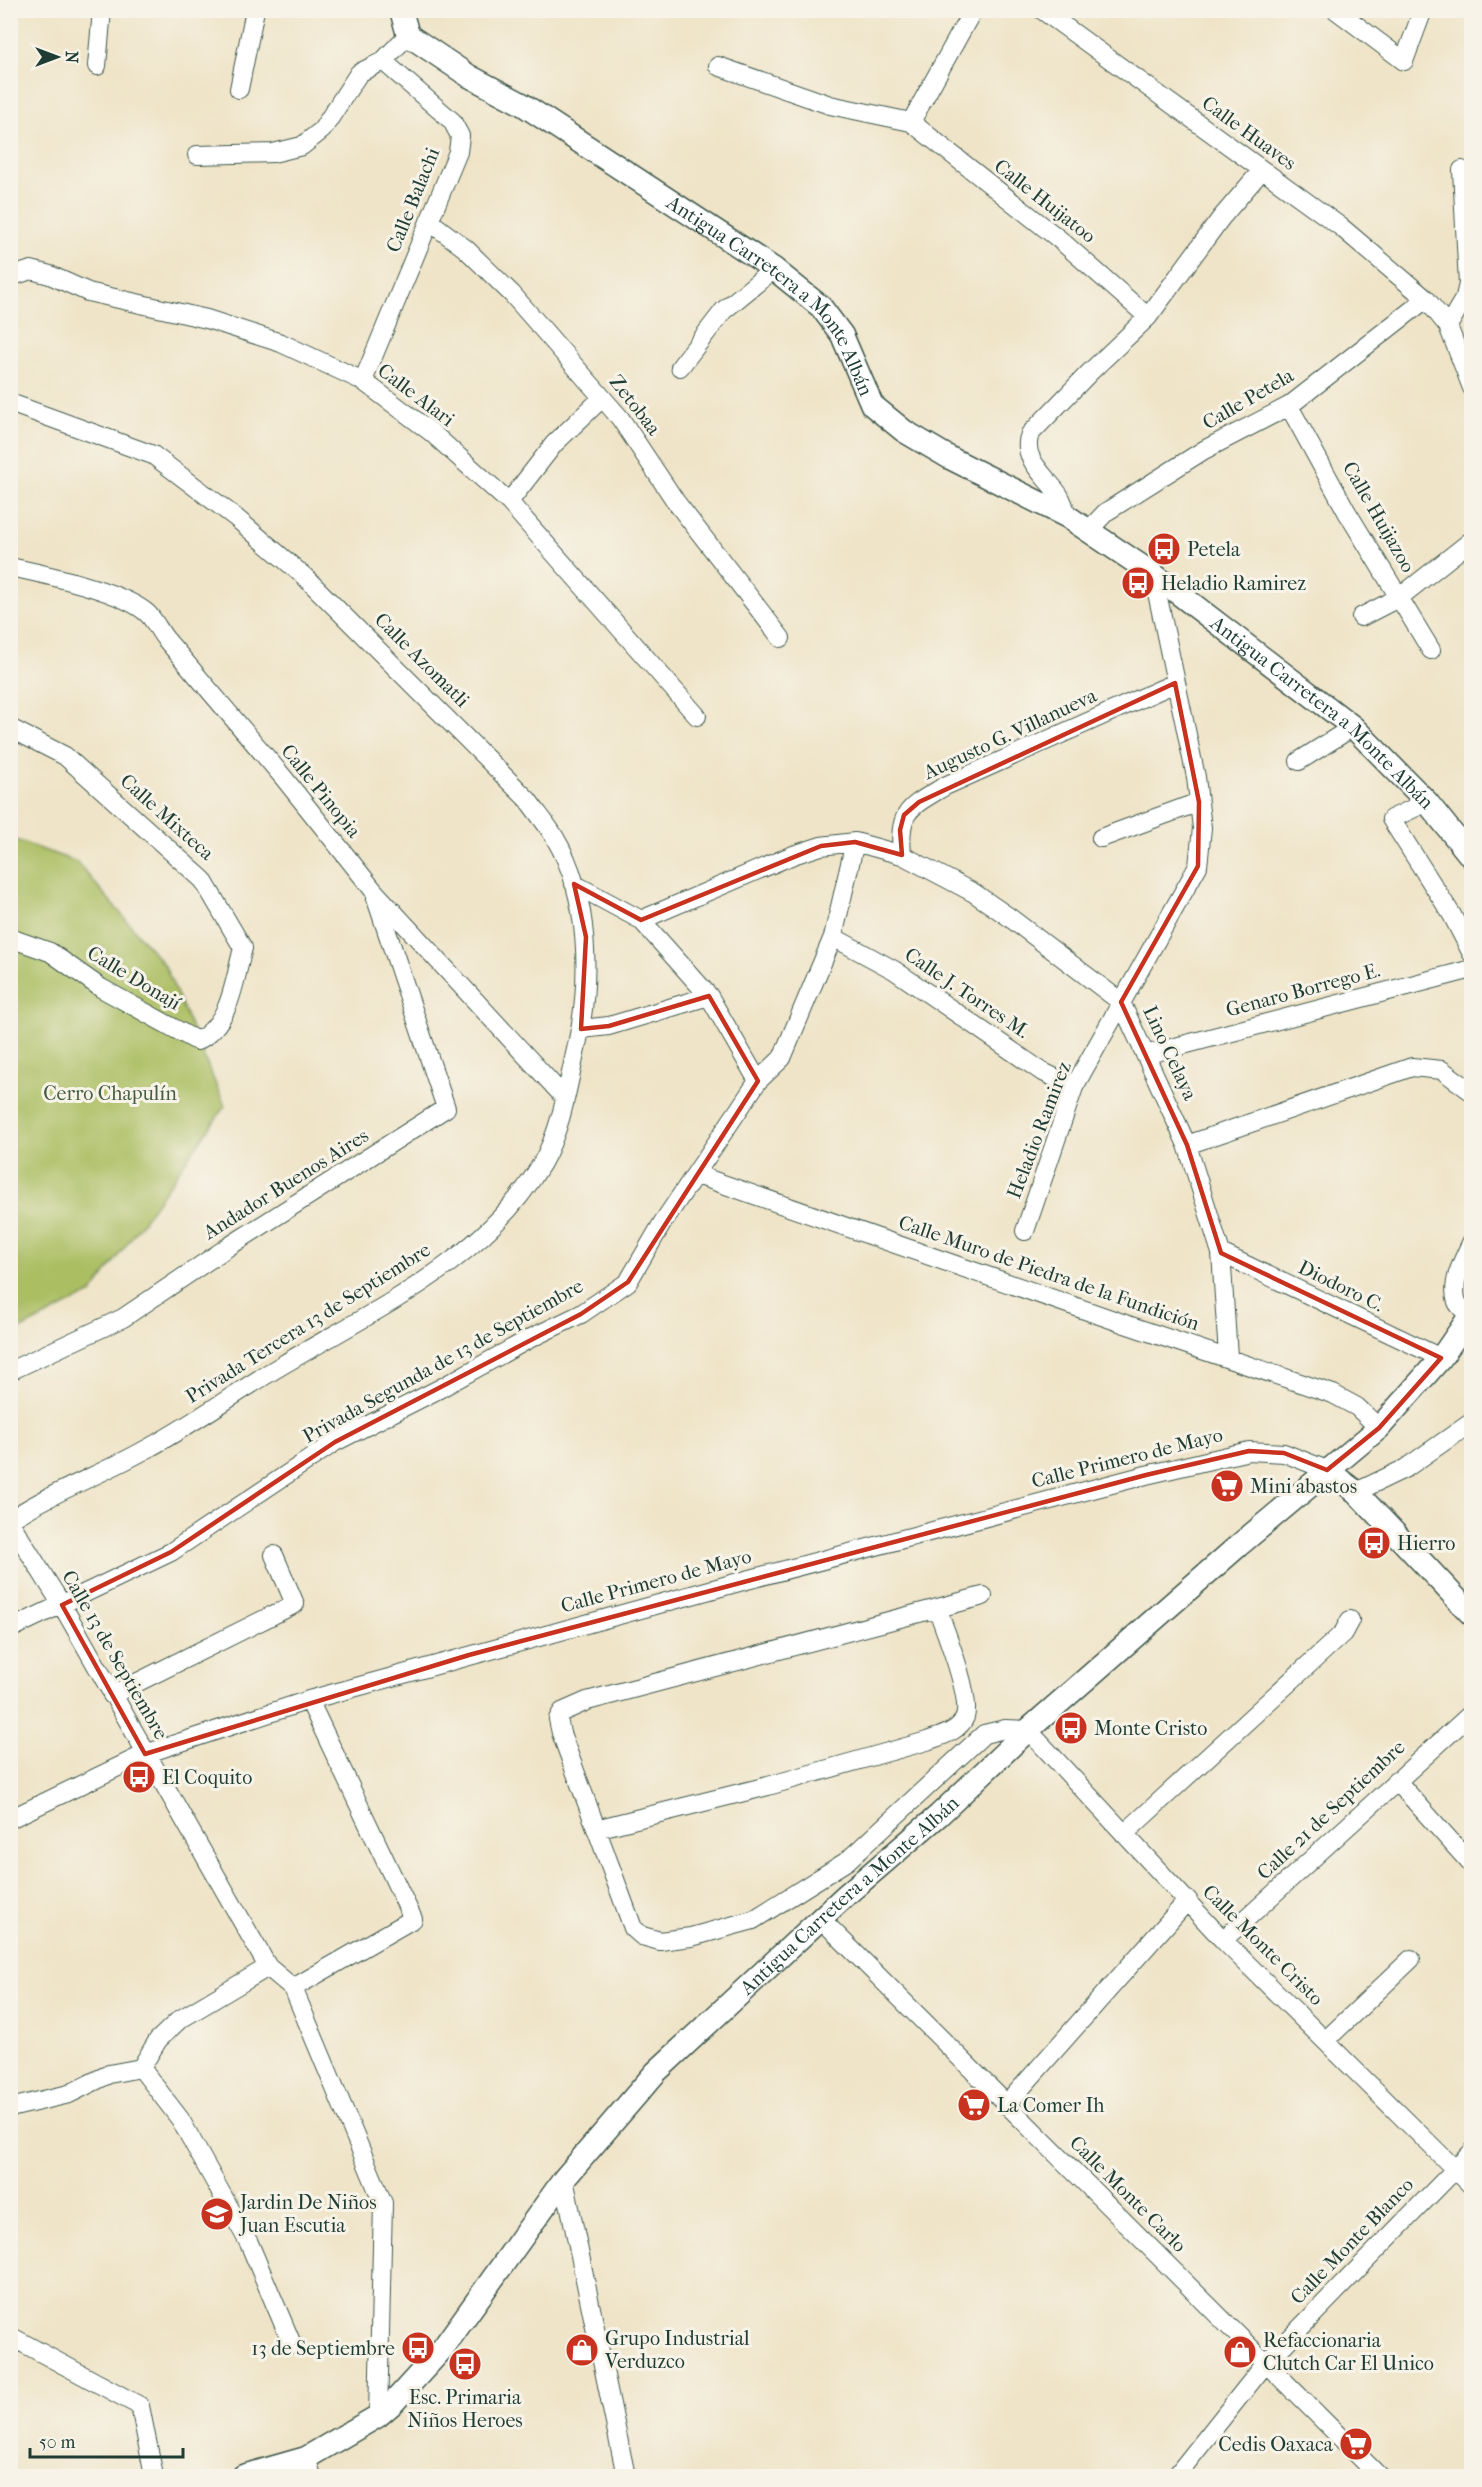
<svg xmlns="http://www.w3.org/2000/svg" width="1482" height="2487" font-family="'IM FELL French Canon',serif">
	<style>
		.green { fill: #abbe62; stroke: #657e4b; stroke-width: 1.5 }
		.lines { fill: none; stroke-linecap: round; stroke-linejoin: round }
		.minor-casing { stroke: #3e564a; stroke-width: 20 }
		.tertiary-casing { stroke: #3e564a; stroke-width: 25 }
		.minor { stroke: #fff; stroke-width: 18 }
		.tertiary { stroke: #fff; stroke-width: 22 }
		.marked { fill: none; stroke: #c8321e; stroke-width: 4.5; stroke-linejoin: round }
		.labels { text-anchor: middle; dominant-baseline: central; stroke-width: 6; stroke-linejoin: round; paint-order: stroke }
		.street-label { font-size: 20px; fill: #1f3d34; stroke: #f7f3e8 }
		.poi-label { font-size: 20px; fill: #1f3d34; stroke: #f7f3e8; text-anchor: start }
		.park-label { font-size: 20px; fill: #425d40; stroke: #f7f3e8 }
	</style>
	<rect width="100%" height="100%" fill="#f7f3e8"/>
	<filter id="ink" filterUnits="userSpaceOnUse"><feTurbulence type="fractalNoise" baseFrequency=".0167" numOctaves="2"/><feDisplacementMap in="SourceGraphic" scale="12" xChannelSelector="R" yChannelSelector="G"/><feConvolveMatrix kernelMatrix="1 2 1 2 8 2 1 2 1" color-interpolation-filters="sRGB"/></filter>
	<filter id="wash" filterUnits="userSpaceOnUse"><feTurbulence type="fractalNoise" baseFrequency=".008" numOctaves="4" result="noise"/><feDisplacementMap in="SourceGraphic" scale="24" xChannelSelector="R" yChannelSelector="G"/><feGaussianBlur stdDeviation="1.35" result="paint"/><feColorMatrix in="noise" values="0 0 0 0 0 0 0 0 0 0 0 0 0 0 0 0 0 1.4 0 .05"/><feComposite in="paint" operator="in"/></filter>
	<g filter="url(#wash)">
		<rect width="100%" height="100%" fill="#efe4c8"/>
		<!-- green -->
		<path class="green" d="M10 838 77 862 165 966 225 1106 92 1293 11 1334Z"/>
	</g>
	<g filter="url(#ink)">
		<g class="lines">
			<!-- minor casing -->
			<g class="minor-casing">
				<path id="minor" d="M1042 10 1341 227 1426 299 1448 326 1472 388
					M1336 10 1404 61 1423 10
					M97 66 102 10
					M718 66 830 105 911 122 1059 239 1148 317
					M239 89 255 10
					M911 122 973 10
					M197 155 273 153 302 146 322 130 359 73 383 61
					M429 221 466 249 512 294 620 418 676 502 781 638
					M10 277 31 270 50 275 88 292 207 319 281 343 363 381 431 432 509 502 697 716
					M1448 326 1465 297 1468 284 1462 170
					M680 367 724 310 774 269
					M363 381 458 152 460 136 452 121 383 61 408 35
					M10 403 153 455 235 517 305 577 528 800C537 813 548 825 555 838 590 896 591 981 577 1045 568 1084 562 1128 542 1163 486 1260 376 1309 284 1364 236 1392 192 1425 143 1451 100 1475 52 1492 10 1520
					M1289 406 1347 512 1431 650
					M509 502 554 444 602 398
					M1068 517C1065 510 1063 501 1059 495 1046 476 1020 458 1030 434L1090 372 1148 317 1221 218 1262 170
					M1088 531 1106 512 1204 450 1289 406 1426 299
					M10 567C44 574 124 591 148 614 154 620 159 630 164 637L283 777 374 891 565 1098
					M1361 617 1400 597 1472 540
					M10 728 65 756 203 880 243 948C234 981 231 1024 197 1041L101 988 50 952 10 938
					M1299 761 1353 727
					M1427 802 1391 819 1452 915 1472 954
					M1101 838 1199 802
					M902 855C898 810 909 808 945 786L1175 683
					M574 884 641 920 709 996 758 1081
					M641 920 793 855 821 846 855 842 902 855 974 893 1009 917 1121 1002 1187 1145 1221 1253 1228 1356
					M833 937 894 970 1041 1071 1074 1087
					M581 1029 609 1026 709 996
					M1145 1055 1472 969
					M1187 1145 1412 1067 1442 1070 1472 1092
					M697 1175 1128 1325 1333 1394 1357 1407 1379 1428
					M1025 1231 1074 1087 1198 866 1202 828 1196 777 1153 574
					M1221 1253 1441 1358
					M1470 1316C1466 1312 1459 1307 1457 1302 1450 1283 1464 1258 1472 1241
					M10 1371 123 1318 228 1247 446 1108 376 899
					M1356 1492 1406 1468 1472 1422
					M10 1522 62 1605 268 1967 293 1988 383 2203 378 2416
					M983 1596 587 1701 562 1712 558 1719 561 1733 633 1928 642 1936 660 1941 691 1937 753 1920 847 1861 984 1734 1005 1729 1028 1730 1223 1940 1472 2186
					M10 1629 171 1552 335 1442 439 1389 529 1339 581 1314 628 1282 663 1222 758 1081 782 1058 833 937 855 842
					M112 1695 295 1604 274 1555
					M1396 1780 1472 1865
					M10 1819 145 1754 309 1700 739 1582 1146 1475 1249 1451 1284 1453 1327 1470
					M596 1829 768 1786 927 1741C940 1736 959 1732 965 1717 972 1697 945 1630 937 1608
					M1124 1834 1343 1633 1350 1620
					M820 1918 1379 2476
					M1223 1940 1472 1713
					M293 1988 413 1919 309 1700
					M1326 2040 1411 1959
					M141 2068 180 2119 249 2243 292 2344
					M1006 2105 1188 1900
					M10 2108 69 2094 109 2074 141 2068 158 2040 179 2020 268 1967
					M564 2179 626 2476
					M10 2336 140 2406 154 2476
					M306 2458 312 2476
					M1176 2476 1266 2363 1472 2152"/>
			</g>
			<!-- tertiary casing -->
			<g class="tertiary-casing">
				<g id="tertiary">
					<path id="s1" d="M401 10 408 35 469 76 522 104 774 269 821 307 842 335 872 405 904 431 950 458 1068 517 1153 574 1353 727 1427 802 1472 858"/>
					<path d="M1327 1470 1356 1492 1472 1615"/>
					<path id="s2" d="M243 2476 306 2458 378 2416 392 2404 443 2348 564 2179 656 2072 846 1895 939 1815 1028 1730 1238 1546 1379 1428 1441 1358 1472 1313"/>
				</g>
			</g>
			<!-- minor -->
			<use href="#minor" class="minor"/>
			<!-- tertiary -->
			<use href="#tertiary" class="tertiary"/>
		</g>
	</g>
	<!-- marked area -->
	<path class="marked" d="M1175 683 1199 802 1198 866 1121 1002 1187 1145 1221 1253 1441 1358 1379 1428 1327 1470 1284 1453 1249 1451 1146 1475 469 1655 145 1754 62 1605 171 1552 335 1442 581 1314 628 1282 758 1081 709 996 609 1026 581 1029 586 937 574 884 641 920 821 846 855 842 902 855 900 830 904 815 919 802Z"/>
	<!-- icons -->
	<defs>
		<g id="bus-disc" transform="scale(1.725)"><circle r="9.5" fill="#c8321e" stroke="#f7f3e8"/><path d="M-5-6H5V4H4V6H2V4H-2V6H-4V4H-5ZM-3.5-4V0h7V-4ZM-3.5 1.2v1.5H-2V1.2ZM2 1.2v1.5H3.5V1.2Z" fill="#fff"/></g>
		<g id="supermarket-disc" transform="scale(1.725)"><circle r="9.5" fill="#c8321e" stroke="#f7f3e8"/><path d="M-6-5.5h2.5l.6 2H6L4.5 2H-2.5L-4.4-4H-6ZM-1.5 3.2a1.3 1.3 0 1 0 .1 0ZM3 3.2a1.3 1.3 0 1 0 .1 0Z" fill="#fff"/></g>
		<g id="school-disc" transform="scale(1.725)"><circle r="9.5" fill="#c8321e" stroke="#f7f3e8"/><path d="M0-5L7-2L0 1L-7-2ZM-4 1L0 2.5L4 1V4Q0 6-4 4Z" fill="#fff"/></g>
		<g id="shop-disc" transform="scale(1.725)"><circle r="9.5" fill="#c8321e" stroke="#f7f3e8"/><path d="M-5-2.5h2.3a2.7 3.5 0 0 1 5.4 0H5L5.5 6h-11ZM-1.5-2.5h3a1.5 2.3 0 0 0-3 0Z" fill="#fff"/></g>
	</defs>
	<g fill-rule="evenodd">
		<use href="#bus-disc" x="1164" y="549"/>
		<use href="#bus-disc" x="1138" y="583"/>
		<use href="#supermarket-disc" x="1227" y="1486"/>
		<use href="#bus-disc" x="1374" y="1543"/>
		<use href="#bus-disc" x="1071" y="1728"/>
		<use href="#bus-disc" x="139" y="1777"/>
		<use href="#supermarket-disc" x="974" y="2105"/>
		<use href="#school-disc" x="217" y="2214"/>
		<use href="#bus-disc" x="418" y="2348"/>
		<use href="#shop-disc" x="582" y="2350"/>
		<use href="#shop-disc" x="1240" y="2352"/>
		<use href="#bus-disc" x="465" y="2364"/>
		<use href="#supermarket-disc" x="1356" y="2444"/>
	</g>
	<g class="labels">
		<!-- street labels -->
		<g class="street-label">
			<text transform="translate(1249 133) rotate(36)">Calle Huaves</text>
			<text transform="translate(413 200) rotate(-68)">Calle Balachi</text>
			<text transform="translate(1045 201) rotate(38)">Calle Huijatoo</text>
			<text stroke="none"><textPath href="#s1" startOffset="478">Antigua Carretera a Monte Albán</textPath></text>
			<text transform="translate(416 395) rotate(37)">Calle Alari</text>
			<text transform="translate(1248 399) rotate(-30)">Calle Petela</text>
			<text transform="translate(635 405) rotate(52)">Zetobaa</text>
			<text transform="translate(1379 517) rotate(60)">Calle Huijazoo</text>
			<text transform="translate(422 660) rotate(45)">Calle Azomatli</text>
			<text stroke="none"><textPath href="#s1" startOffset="1180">Antigua Carretera a Monte Albán</textPath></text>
			<text transform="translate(1010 734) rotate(-25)">Augusto G. Villanueva</text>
			<text transform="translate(321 791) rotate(51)">Calle Pinopia</text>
			<text transform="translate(167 817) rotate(42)">Calle Mixteca</text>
			<text transform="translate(134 978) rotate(31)">Calle Donají</text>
			<text transform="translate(1303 990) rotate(-15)">Genaro Borrego E.</text>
			<text transform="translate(967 993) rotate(34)">Calle J. Torres M.</text>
			<text transform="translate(1170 1053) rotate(65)">Lino Celaya</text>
			<text transform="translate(1039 1130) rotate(-69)">Heladio Ramirez</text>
			<text transform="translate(286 1184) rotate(-32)">Andador Buenos Aires</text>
			<text transform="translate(1049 1273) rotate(19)">Calle Muro de Piedra de la Fundición</text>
			<text transform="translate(1341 1286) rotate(26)">Diodoro C.</text>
			<text transform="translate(308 1323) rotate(-32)">Privada Tercera 13 de Septiembre</text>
			<text transform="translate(443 1361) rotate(-29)">Privada Segunda de 13 de Septiembre</text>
			<text transform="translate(1127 1458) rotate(-14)">Calle Primero de Mayo</text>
			<text transform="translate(656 1581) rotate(-15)">Calle Primero de Mayo</text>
			<text transform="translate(115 1655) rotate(60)">Calle 13 de Septiembre</text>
			<text transform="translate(1331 1810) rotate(-43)">Calle 21 de Septiembre</text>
			<text stroke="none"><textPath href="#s2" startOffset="854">Antigua Carretera a Monte Albán</textPath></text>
			<text transform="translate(1263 1945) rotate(45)">Calle Monte Cristo</text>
			<text transform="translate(1128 2194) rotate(45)">Calle Monte Carlo</text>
			<text transform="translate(1352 2241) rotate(-46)">Calle Monte Blanco</text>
		</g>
		<!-- poi labels -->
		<g class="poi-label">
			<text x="1187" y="549">Petela</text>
			<text x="1161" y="583">Heladio Ramirez</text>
			<text x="1250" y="1486">Mini abastos</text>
			<text x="1397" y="1543">Hierro</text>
			<text x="1094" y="1728">Monte Cristo</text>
			<text x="162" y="1777">El Coquito</text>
			<text x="997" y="2105">La Comer Ih</text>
			<text x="240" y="2202">Jardin De Niños<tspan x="240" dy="23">Juan Escutia</tspan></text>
			<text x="605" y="2338">Grupo Industrial<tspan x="605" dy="23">Verduzco</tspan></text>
			<text x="1263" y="2340">Refaccionaria<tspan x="1263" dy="23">Clutch Car El Unico</tspan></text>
			<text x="395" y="2348" text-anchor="end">13 de Septiembre</text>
			<text x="465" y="2397" text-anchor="middle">Esc. Primaria<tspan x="465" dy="23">Niños Heroes</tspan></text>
			<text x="1333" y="2444" text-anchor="end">Cedis Oaxaca</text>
		</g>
		<!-- park labels -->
		<g class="park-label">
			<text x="110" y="1093">Cerro Chapulín</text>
		</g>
	</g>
	<!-- margin -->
	<rect width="1482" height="2487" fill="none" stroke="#f7f3e8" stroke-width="36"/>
	<!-- north arrow -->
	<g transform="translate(57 57) rotate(90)" stroke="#f7f3e8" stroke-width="4.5" paint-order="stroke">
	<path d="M0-4.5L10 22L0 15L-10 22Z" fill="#1f3d34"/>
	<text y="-9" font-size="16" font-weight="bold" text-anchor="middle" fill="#1f3d34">N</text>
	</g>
	<!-- scale -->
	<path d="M30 2448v9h153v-9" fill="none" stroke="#1f3d34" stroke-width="3"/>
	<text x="39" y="2448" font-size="18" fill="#1f3d34" stroke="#f7f3e8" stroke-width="4.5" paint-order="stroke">50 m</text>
</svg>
